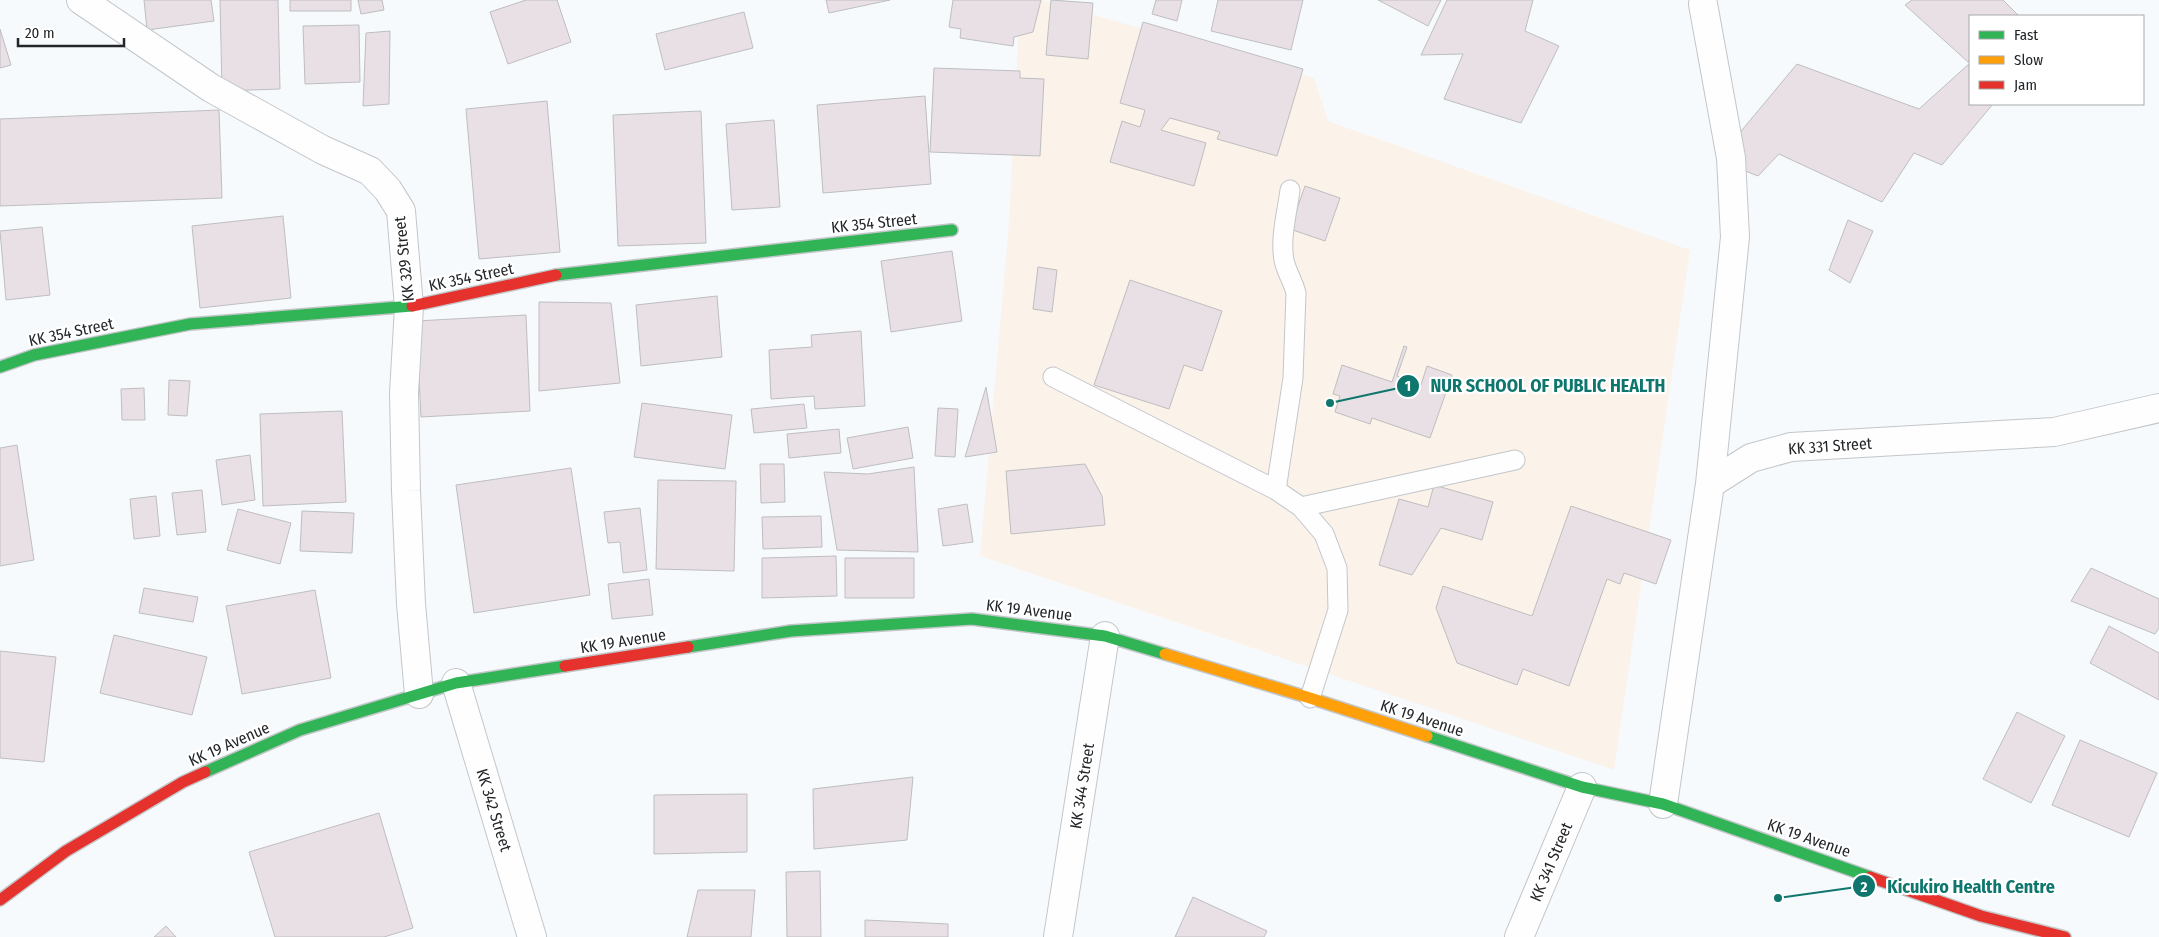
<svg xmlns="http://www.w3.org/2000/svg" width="2159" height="937" font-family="'Fira Sans Condensed',sans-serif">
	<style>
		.education { fill: #fbf2ea }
		.building { fill: #e8e0e5; stroke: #bebebf }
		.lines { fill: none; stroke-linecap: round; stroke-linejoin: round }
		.lane-casing { stroke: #c3c6c9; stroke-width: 21 }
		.street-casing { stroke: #c3c6c9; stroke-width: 30 }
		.fast-casing { stroke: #c3c6c9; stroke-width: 14 }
		.slow-casing { stroke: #c3c6c9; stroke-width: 14 }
		.jam-casing { stroke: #c3c6c9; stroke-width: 14 }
		.lane { stroke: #fefeff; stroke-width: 19 }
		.street { stroke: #fefeff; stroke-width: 28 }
		.fast { stroke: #30b455; stroke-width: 11 }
		.slow { stroke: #ff9f0a; stroke-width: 11 }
		.jam { stroke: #e5322d; stroke-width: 11 }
		.labels { text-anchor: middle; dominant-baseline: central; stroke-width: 4.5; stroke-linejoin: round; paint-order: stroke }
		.street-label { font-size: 16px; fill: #232629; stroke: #fff }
		.leader { fill: none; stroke: #0f766e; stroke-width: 2 }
		.callout-dot { fill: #0f766e; stroke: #fff; stroke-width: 2 }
		.mark-label { font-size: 15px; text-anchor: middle; font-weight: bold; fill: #fff }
		.callout-label { font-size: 18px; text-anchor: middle; font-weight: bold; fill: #0f766e; stroke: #fff; stroke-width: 4.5; stroke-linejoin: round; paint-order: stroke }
	</style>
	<rect width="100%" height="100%" fill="#f7fafd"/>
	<!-- education -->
	<path class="education" d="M1020 0H1042L1314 78 1328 121 1690 250 1614 770 980 556 1009 223Z"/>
	<!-- building -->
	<path class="building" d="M144 0H211L214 21 147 30Z
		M220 0H278L280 89 222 91Z
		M290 0H351V11H290Z
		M358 0H382L384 10 361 14Z
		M526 0H557L571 42 508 64 490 12Z
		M826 0H890L829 13Z
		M953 0H1041L1033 32 1014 37 1013 46 960 38 961 29 949 27Z
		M1051 0 1093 3 1088 59 1046 55Z
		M1156 0H1182L1177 21 1152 14Z
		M1218 0H1303L1291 50 1211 31Z
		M1378 0H1441L1428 26Z
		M1447 0H1533L1525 31 1559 46 1521 123 1444 99 1463 54 1421 55Z
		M1912 0H2003L2019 16H1970V60L1968 62 1905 5Z
		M744 12 753 48 665 70 656 34Z
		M1143 22 1303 69 1277 156 1217 139 1220 132 1170 118 1161 130 1206 143 1194 186 1110 162 1122 121 1140 127 1145 110 1120 103Z
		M359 25 360 82 305 84 303 26Z
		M0 29 11 65 0 68Z
		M390 31 389 104 363 106 366 33Z
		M1970 63V104H1993L1942 165 1914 153 1882 202 1779 154 1758 176 1717 160 1797 64 1919 109Z
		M934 68 1020 71V78L1044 79 1040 156 930 152Z
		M925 96 931 184 823 193 817 105Z
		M547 101 560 252 479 259 466 109Z
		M219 110 222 198 0 206V119Z
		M701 111 706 243 618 246 613 115Z
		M774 120 780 207 732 210 726 124Z
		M1305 186 1340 198 1325 241 1290 229Z
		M283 216 291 298 200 308 192 226Z
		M1848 220 1873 231 1850 283 1829 270Z
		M42 227 50 295 6 300 0 231Z
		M952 251 962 321 891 332 881 261Z
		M1038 267 1057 270 1052 312 1033 309Z
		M1130 280 1222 311 1202 371 1184 365 1169 409 1094 385Z
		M717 296 722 357 641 366 636 305Z
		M539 302 611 303 620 383 539 391Z
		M526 315 530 411 421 417 416 321Z
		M861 331 865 406 815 409 814 396 771 399 769 350 812 347 811 335Z
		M1404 346 1407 347 1397 376 1421 385 1427 366 1452 375 1430 438 1372 418 1370 424 1335 412 1340 396 1333 394 1342 365 1392 382Z
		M169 380 190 381 187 416 168 415Z
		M986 387 997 452 965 457Z
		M144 388 145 420H122L121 389Z
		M642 403 732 415 725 469 634 457Z
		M804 404 807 428 754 433 751 409Z
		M938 408 958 409 955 457 935 456Z
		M342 411 346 502 263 506 260 414Z
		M908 427 913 458 853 469 847 438Z
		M839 429 841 453 789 458 787 434Z
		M17 445 34 560 0 566V448Z
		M250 455 255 500 222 505 216 460Z
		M760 464H784L785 502 761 503Z
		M1085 464 1102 496 1105 525 1011 534 1006 471Z
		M914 467 918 552 837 550 824 472 868 474Z
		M571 468 590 595 474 613 456 485Z
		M658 480 736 481 734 571 656 569Z
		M1434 485 1493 502 1482 540 1441 528 1412 575 1379 565 1399 499 1428 507Z
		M202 490 206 532 177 535 172 493Z
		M156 496 160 536 134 539 130 499Z
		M967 504 973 542 943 546 938 509Z
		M1571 506 1671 540 1656 584 1624 573 1620 584 1607 579 1569 686 1523 669 1517 685 1457 663 1436 608 1443 586 1532 616Z
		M640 508 647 570 623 573 620 542 608 543 604 512Z
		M238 509 291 523 280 564 227 550Z
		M302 511 354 513 352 553 300 551Z
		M821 516 822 547 763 549 762 517Z
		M836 556 837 596 762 598V558Z
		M845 558H914V598H845Z
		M2091 568 2159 599V628L2155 634 2071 601Z
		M649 579 653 615 612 619 608 584Z
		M144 588 198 597 193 622 139 613Z
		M315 590 331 678 242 694 226 606Z
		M2109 626 2159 653V700L2090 663Z
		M114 635 207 657 192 715 100 693Z
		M0 651 56 657 44 762 0 758Z
		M2017 712 2065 736 2031 803 1983 779Z
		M2080 740 2157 773 2129 837 2052 805Z
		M913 777 907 840 814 849 813 789Z
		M747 794V852L654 854V795Z
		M379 813 413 928 384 937H275L249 852Z
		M820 871 821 937H787L786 872Z
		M698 890H755L751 937H687Z
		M1193 897 1267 931 1264 937H1175Z
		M865 920 948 924V937H865Z
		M166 926 176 937H154Z"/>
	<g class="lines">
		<!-- lane casing -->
		<g class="lane-casing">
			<path id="lane" d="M1053 377 1276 490 1301 507 1324 534 1337 568 1338 610 1310 698
				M1276 490 1293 378 1296 293C1293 281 1286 271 1284 260 1280 238 1287 213 1290 190
				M1301 507 1515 460"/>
		</g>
		<!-- street casing -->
		<g class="street-casing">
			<path id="street" d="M81 0 211 88 323 150 370 171 388 190 401 211 409 307 404 393 406 491 411 604 419 694
				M1703 4 1731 158 1735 237 1710 484
				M456 683 532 937
				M1663 804 1710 484 1751 458 1791 447 2054 432 2159 408
				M1058 937 1105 636
				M1519 937 1582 787"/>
		</g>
		<!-- fast casing -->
		<g class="fast-casing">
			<path id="fast" d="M556 275 952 230
				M0 367 34 355 190 324 412 306
				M688 647 791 631 972 619 1105 636 1165 654
				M1427 736 1582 787 1663 804 1870 877
				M205 772 300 730 456 683 565 666"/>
		</g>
		<!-- slow casing -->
		<g class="slow-casing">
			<path id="slow" d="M1165 654 1310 698 1427 736"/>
		</g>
		<!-- jam casing -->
		<g class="jam-casing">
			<path id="jam" d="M412 306 556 275
				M565 666 688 647
				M1870 877 1981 916 2065 937
				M0 900 66 851 183 782 205 772"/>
		</g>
		<!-- lane -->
		<use href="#lane" class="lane"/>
		<!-- street -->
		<use href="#street" class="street"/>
		<!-- fast -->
		<use href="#fast" class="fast"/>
		<!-- slow -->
		<use href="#slow" class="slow"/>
		<!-- jam -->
		<use href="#jam" class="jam"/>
	</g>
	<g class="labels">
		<!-- street labels -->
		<g class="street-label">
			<text transform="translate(874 223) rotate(-6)">KK 354 Street</text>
			<text transform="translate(404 259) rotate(-96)">KK 329 Street</text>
			<text transform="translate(471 277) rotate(-12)">KK 354 Street</text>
			<text transform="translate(71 332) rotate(-12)">KK 354 Street</text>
			<text transform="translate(1830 446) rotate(-4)">KK 331 Street</text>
			<text transform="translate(1029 610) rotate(7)">KK 19 Avenue</text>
			<text transform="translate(623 641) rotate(-9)">KK 19 Avenue</text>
			<text transform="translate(1422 718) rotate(18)">KK 19 Avenue</text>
			<text transform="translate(229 744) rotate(-24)">KK 19 Avenue</text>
			<text transform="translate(1082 786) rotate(-81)">KK 344 Street</text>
			<text transform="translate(494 810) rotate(73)">KK 342 Street</text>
			<text transform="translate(1809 838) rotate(19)">KK 19 Avenue</text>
			<text transform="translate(1551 862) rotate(-67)">KK 341 Street</text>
		</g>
	</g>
	<!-- callouts -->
	<path class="leader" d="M1330 403L1408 386M1778 898L1864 886"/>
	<g class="callout-dot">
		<circle cx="1330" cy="403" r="5"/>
		<circle cx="1778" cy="898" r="5"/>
		<circle cx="1408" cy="386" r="12"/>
		<circle cx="1864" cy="886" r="12"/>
	</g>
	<g class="mark-label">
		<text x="1408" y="391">1</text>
		<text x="1864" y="892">2</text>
	</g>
	<g class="callout-label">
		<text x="1548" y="392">NUR SCHOOL OF PUBLIC HEALTH</text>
		<text x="1971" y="893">Kicukiro Health Centre</text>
	</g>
	<!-- legend -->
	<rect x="1969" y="15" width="175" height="90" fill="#ffffff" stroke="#a7a8a9"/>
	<rect x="1979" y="31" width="25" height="8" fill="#30b455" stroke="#a7a8a9"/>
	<text x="2014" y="40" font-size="15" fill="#232629">Fast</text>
	<rect x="1979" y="56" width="25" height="8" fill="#ff9f0a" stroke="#a7a8a9"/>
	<text x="2014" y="65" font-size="15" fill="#232629">Slow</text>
	<rect x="1979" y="81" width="25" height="8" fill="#e5322d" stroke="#a7a8a9"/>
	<text x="2014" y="90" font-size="15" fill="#232629">Jam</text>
	<!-- scale -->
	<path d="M18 38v8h106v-8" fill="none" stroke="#232629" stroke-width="2.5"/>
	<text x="25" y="38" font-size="15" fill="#232629" stroke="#ffffff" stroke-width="4" paint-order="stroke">20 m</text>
</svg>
